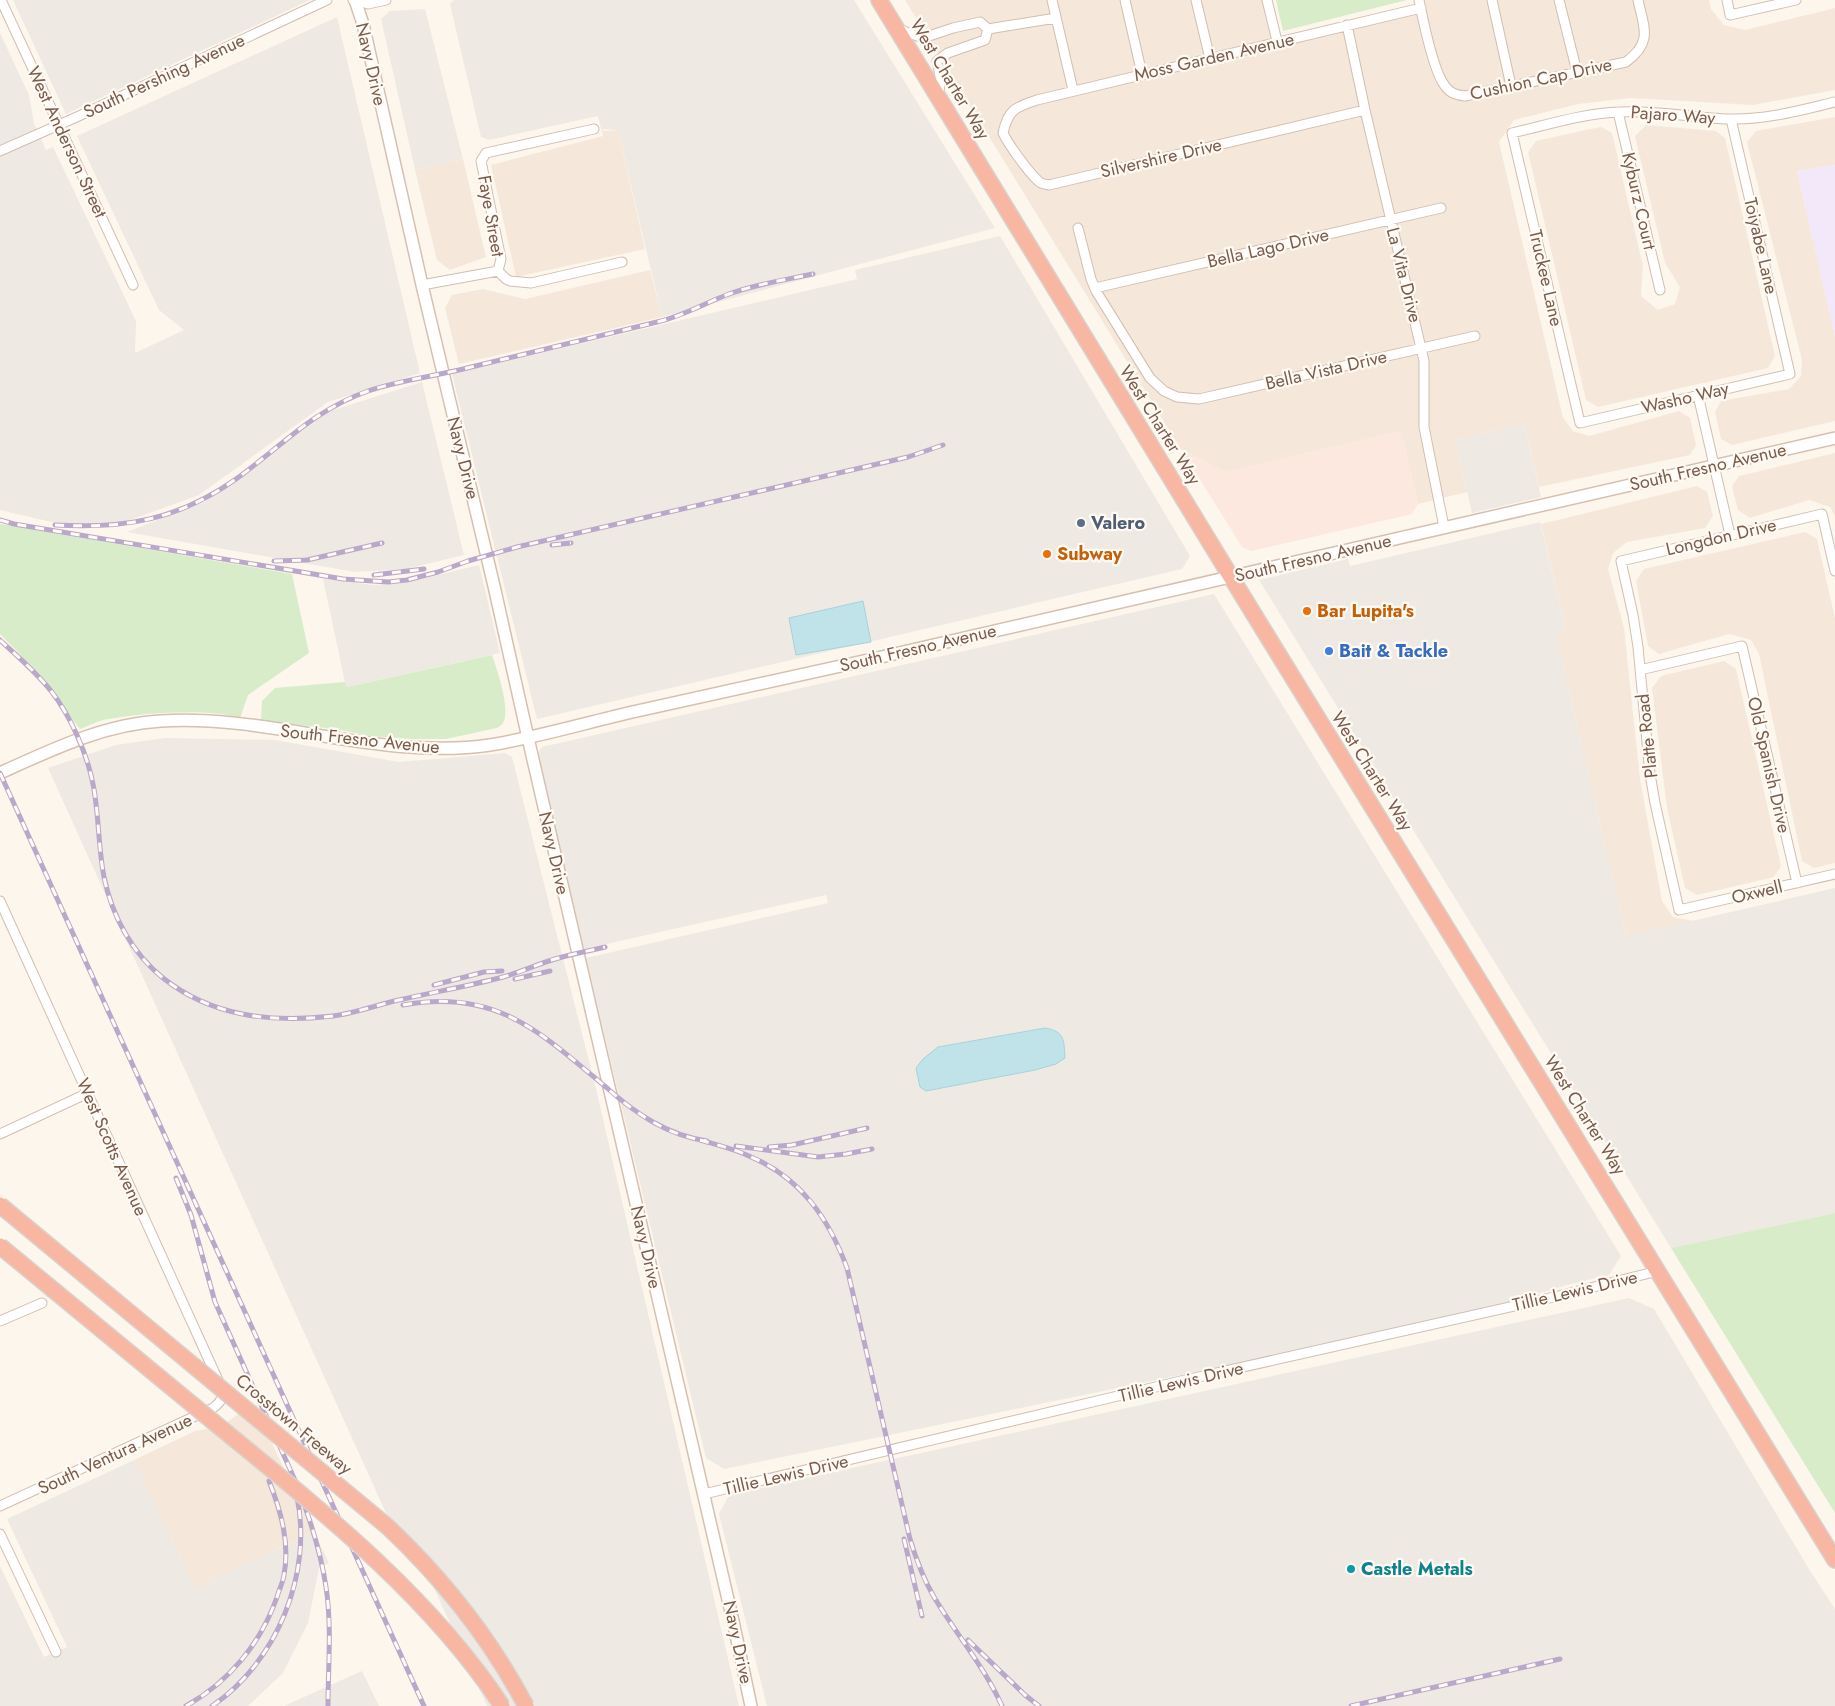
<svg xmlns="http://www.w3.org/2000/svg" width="1835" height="1706" font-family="Jost,sans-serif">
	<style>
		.residential { fill: #f5e8da }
		.commercial { fill: #fde8e0 }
		.industrial { fill: #efe9e4 }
		.education { fill: #f3e8fa }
		.green { fill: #d8ecc9 }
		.water { fill: #bfe3e8; stroke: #a5d3da }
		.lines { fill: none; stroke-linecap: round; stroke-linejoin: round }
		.street-casing { stroke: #d1beb0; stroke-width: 11 }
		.secondary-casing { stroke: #d6c0b0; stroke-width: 14 }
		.highway-casing { stroke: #dad1cd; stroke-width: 18 }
		.street { stroke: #fff; stroke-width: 9 }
		.secondary { stroke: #fff; stroke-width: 11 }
		.highway { stroke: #f7b7a3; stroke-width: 15 }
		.rail-casing { stroke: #b9a8c9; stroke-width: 5 }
		.rail { stroke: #fffaf3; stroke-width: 3; stroke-dasharray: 9; stroke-linecap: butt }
		.highway-bridge-casing { stroke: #dad1cd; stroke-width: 18; stroke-linecap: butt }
		.highway-bridge { stroke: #f7b7a3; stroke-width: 15 }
		.service-dot { fill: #5c6f8a; stroke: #fffaf3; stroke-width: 2 }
		.food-dot { fill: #e8710a; stroke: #fffaf3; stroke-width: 2 }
		.shop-dot { fill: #3f7fe0; stroke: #fffaf3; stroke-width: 2 }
		.culture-dot { fill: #0f9aa8; stroke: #fffaf3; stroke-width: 2 }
		.labels { text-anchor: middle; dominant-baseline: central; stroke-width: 4.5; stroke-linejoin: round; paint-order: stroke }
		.street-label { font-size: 18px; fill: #7a5c4d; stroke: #fffaf3 }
		.service-label { font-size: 18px; font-weight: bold; fill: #4e5e75; stroke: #fffaf3; text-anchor: start }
		.food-label { font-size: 18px; font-weight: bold; fill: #c56008; stroke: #fffaf3; text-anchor: start }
		.shop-label { font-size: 18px; font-weight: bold; fill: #366cbe; stroke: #fffaf3; text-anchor: start }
		.culture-label { font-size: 18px; font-weight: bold; fill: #0d838f; stroke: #fffaf3; text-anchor: start }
	</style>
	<rect width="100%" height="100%" fill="#fdf6ec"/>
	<!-- residential -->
	<path class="residential" d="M905 0H1263L1274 44 1427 10 1425 0H1709L1711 9 1724 25 1745 30 1835 8V90L1753 105 1631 98 1578 104 1514 120 1499 142 1563 418 1573 431 1589 436 1679 411 1690 418 1696 445 1690 455 1539 487 1524 424 1455 440 1467 492 1418 504 1401 431 1223 473 1181 449Z
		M1835 117V165L1797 171 1835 336V421L1732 445 1721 439 1715 412 1721 401 1789 389 1801 376 1802 360 1747 142 1756 131Z
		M1646 125 1716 131 1725 138 1775 356 1768 368 1598 407 1586 400 1528 152 1536 141 1586 130 1601 127 1612 133 1643 266 1641 296 1658 310 1675 304 1680 287 1665 263 1635 136Z
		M601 129 604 131 618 130 645 249 516 277 491 165 603 136Z
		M463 159 486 257 450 270 437 260 415 170Z
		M650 270 662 317 459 364 445 308 452 295 483 289 525 299Z
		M1835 453V516L1830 507 1809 500 1750 518 1738 510 1732 486 1739 476Z
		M1697 486 1707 492 1713 516 1705 528 1627 542 1613 553 1608 569 1624 628 1640 779 1662 901 1673 917 1693 921 1626 936 1557 639 1565 626 1541 524Z
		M1805 532 1817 539 1835 618V863L1814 868 1802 861 1759 654 1751 640 1729 634 1659 654 1648 646 1636 581 1644 569Z
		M1724 661 1736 669 1781 866 1774 877 1697 895 1685 888 1667 808 1652 688 1661 676Z
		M253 1403 314 1532 195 1588 134 1460 195 1431 222 1426Z"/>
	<!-- commercial -->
	<path class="commercial" d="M1401 431 1418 504 1412 514 1251 551 1242 547 1181 449 1226 472Z"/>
	<!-- industrial -->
	<path class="industrial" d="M13 0H310L66 114Z
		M454 0H854L995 228 662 317 618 130 601 129 598 116 489 140 481 137 450 4Z
		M425 9 463 159 415 170 381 19 390 11Z
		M337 17 420 373 328 402 199 495 114 526 60 524 0 510V33L29 95 34 123 46 150 53 147 136 321 135 353 184 330 159 310 77 136Z
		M1000 236 1190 556 1182 569 537 719 452 374 857 279 855 270Z
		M422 382 464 555 406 569 355 572 127 532 204 502 330 411Z
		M1524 424 1541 497 1472 513 1455 440Z
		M1540 522 1565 626 1557 639 1626 936 1835 888V1213L1671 1248 1259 580 1348 559 1350 566Z
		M479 565 500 653 346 687 323 579 373 585 405 583Z
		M1214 594 1621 1256 1609 1275 1567 1285 1453 1319 724 1469 706 1458 586 958 828 903 826 895 584 949 538 753 542 747Z
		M165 738 275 740 399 762 505 753 512 757 596 1089 739 1706H487L413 1541 401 1546 48 768 116 745Z
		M1629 1298 1654 1309 1809 1569 1835 1609V1706H767L719 1514 729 1495Z
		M134 1460 195 1588 314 1532 329 1563 319 1568 308 1623 283 1673 248 1706H0V1566L44 1657 67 1647 7 1519Z
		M362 1671 379 1706H284Z"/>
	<!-- education -->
	<path class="education" d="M1835 165V336L1797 171Z"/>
	<!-- green -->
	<path class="green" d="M1276 0H1407L1283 31Z
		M0 524 292 574 309 653 248 695 240 718C208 708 142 713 109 719 99 720 89 726 80 729L16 650 0 634Z
		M492 655C497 670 511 709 503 723 503 724 499 727 497 728L446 739H412L371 736 341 730 261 720 262 701 275 688 345 682 347 687Z
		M1835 1213V1513L1671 1248Z"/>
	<!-- water -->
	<path class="water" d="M863 601 871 642 796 655 789 618Z
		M1045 1028C1065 1031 1064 1041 1065 1058L1056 1064 1035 1070 926 1091 920 1087 916 1068 923 1059 938 1047Z"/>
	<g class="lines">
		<!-- street casing -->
		<g class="street-casing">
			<path id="street" d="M1 0 133 285
				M353 0 368 4 386 0
				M1052 0 1073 90
				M1125 0 1142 74
				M1196 0 1210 59
				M1267 0 1277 41
				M1419 0C1423 20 1433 71 1445 86 1450 93 1456 95 1465 96L1626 62C1653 42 1644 28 1638 0
				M1492 0 1511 86
				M1559 0 1577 72
				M1727 0 1730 15 1796 0
				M1347 25 1365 110 1424 361V427L1444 527
				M898 29 923 38 953 28 980 22 988 29
				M988 29 1056 18
				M938 95 941 80 937 61 948 53 985 40 988 29
				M1365 110 1049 185C1046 184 1043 184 1041 183 1031 176 1008 144 1003 133 1008 110 1015 107 1037 100L1421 8
				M1618 112 1660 290
				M1731 119 1790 374 1580 423 1512 133C1547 125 1584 113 1620 112 1657 110 1694 118 1730 119 1766 120 1801 110 1835 102
				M0 151 79 116 327 0
				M1078 228 1091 279 1096 291 1150 378 1164 391 1177 397 1199 399 1475 336
				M498 271 501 259 481 161 486 153 594 129
				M498 271 506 279 510 281 531 283 622 262
				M422 285 498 271
				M1095 288 1441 208
				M1698 395 1730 535
				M1835 571 1822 514 1621 561 1633 615 1638 647 1650 774 1655 803 1679 910 1835 874
				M1640 670 1742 646 1797 883
				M0 901 218 1380C223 1392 225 1400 213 1408L0 1506
				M0 1134 88 1093
				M0 1321 42 1303
				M704 1494 1181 1381 1554 1297 1658 1271
				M0 1534 56 1652"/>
		</g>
		<!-- secondary casing -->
		<g class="secondary-casing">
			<path id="secondary" d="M355 0 363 24 422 285 494 586 528 738 733 1621 751 1706
				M0 773C51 750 104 724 161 721 271 714 380 761 490 745 539 737 588 722 637 711 717 693 797 675 877 658 1197 586 1515 510 1835 438"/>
		</g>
		<!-- highway casing -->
		<g class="highway-casing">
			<path id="highway" d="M879 0 1231 577 1835 1560"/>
		</g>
		<!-- street -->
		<use href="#street" class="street"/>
		<!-- secondary -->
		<use href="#secondary" class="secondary"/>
		<!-- highway -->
		<use href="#highway" class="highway"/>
		<!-- rail casing -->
		<g class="rail-casing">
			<path id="rail" d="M0 520 14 524 343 579 388 582 407 580 438 572 468 561 517 547 908 457 943 445
				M55 525C124 529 178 520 236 479 282 446 312 411 368 391 397 381 429 377 459 370 525 354 591 338 657 322 683 316 705 303 729 294 756 284 785 280 813 274
				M552 545 571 543
				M274 561 307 560 382 543
				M374 575 424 569
				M0 640C17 656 36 672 51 691 70 715 87 753 93 784 99 814 98 846 104 877 112 916 132 953 163 978 212 1017 272 1023 333 1016 355 1013 377 1005 399 1000 434 992 469 986 503 977 521 972 538 964 555 959 572 954 588 951 605 947
				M0 773 424 1706
				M515 979 550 971
				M434 985 484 972 502 971
				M403 1005C497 988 541 1033 607 1088 636 1114 667 1135 707 1141
				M700 1140C717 1145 735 1149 751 1157 801 1178 829 1219 847 1268L910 1539C916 1559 923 1578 934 1597 956 1634 984 1666 1002 1706
				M736 1146 818 1157 846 1154 872 1149
				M769 1147 792 1145 867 1128
				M176 1178 191 1215 215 1302 298 1487C310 1519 321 1553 326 1587 332 1626 328 1667 328 1706
				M904 1539 922 1616
				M968 1640 1025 1695 1039 1706
				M186 1706C229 1682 261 1643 277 1597 279 1590 283 1582 284 1575 290 1543 281 1511 269 1481
				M212 1706C277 1662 313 1573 297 1497
				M1351 1706 1560 1659"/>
		</g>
		<!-- rail -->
		<use href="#rail" class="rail"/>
		<!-- highway-bridge casing -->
		<g class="highway-bridge-casing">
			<path id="highway-bridge" d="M0 1205 388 1527C443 1579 490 1638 526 1706
				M0 1246C78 1310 156 1374 233 1438 328 1515 435 1603 502 1706"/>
		</g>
		<!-- highway-bridge -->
		<use href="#highway-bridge" class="highway-bridge"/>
	</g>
	<!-- markers -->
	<circle class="service-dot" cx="1081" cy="523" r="5"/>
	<g class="food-dot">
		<circle cx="1047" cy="554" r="5"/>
		<circle cx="1307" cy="611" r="5"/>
	</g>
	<circle class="shop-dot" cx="1329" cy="651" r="5"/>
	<circle class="culture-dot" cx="1351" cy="1569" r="5"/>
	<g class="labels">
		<!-- street labels -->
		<g class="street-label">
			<text transform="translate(1214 57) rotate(-13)">Moss Garden Avenue</text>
			<text transform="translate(371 64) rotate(77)">Navy Drive</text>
			<text transform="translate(164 76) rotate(-25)">South Pershing Avenue</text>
			<text transform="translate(950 79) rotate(59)">West Charter Way</text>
			<text transform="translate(1541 79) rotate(-12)">Cushion Cap Drive</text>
			<text transform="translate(1673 115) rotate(4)">Pajaro Way</text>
			<text transform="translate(67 142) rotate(65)">West Anderson Street</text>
			<text transform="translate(1161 158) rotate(-13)">Silvershire Drive</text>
			<text transform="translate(1639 201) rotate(77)">Kyburz Court</text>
			<text transform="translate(491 216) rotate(80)">Faye Street</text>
			<text transform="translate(1761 246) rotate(77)">Toiyabe Lane</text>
			<text transform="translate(1268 248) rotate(-13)">Bella Lago Drive</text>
			<text transform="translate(1404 275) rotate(76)">La Vita Drive</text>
			<text transform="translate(1546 278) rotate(77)">Truckee Lane</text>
			<text transform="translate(1326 370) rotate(-13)">Bella Vista Drive</text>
			<text transform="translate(1685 398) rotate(-13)">Washo Way</text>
			<text transform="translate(1160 425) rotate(58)">West Charter Way</text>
			<text transform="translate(463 458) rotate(76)">Navy Drive</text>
			<text transform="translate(1708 467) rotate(-13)">South Fresno Avenue</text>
			<text transform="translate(1721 537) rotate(-13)">Longdon Drive</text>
			<text transform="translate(1313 558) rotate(-13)">South Fresno Avenue</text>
			<text transform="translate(918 648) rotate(-13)">South Fresno Avenue</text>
			<text transform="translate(1647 736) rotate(-96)">Platte Road</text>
			<text transform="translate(360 739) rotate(6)">South Fresno Avenue</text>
			<text transform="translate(1769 765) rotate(77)">Old Spanish Drive</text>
			<text transform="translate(1372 771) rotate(58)">West Charter Way</text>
			<text transform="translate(554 853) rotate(77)">Navy Drive</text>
			<text transform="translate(1757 892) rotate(-13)">Oxwell</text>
			<text transform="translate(1585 1115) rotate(58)">West Charter Way</text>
			<text transform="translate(112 1147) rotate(66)">West Scotts Avenue</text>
			<text transform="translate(646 1247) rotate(77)">Navy Drive</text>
			<text transform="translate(1575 1291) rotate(-13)">Tillie Lewis Drive</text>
			<text transform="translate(1181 1382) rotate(-13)">Tillie Lewis Drive</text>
			<text transform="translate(294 1424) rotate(40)">Crosstown Freeway</text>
			<text transform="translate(115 1454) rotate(-25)">South Ventura Avenue</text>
			<text transform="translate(786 1475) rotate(-13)">Tillie Lewis Drive</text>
			<text transform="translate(738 1642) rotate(78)">Navy Drive</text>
		</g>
		<!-- service labels -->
		<g class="service-label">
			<text x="1091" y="523">Valero</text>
		</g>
		<!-- food labels -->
		<g class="food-label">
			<text x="1057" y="554">Subway</text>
			<text x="1317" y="611">Bar Lupita's</text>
		</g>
		<!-- shop labels -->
		<g class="shop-label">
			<text x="1339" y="651">Bait &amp; Tackle</text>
		</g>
		<!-- culture labels -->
		<g class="culture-label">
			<text x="1361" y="1569">Castle Metals</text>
		</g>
	</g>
</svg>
